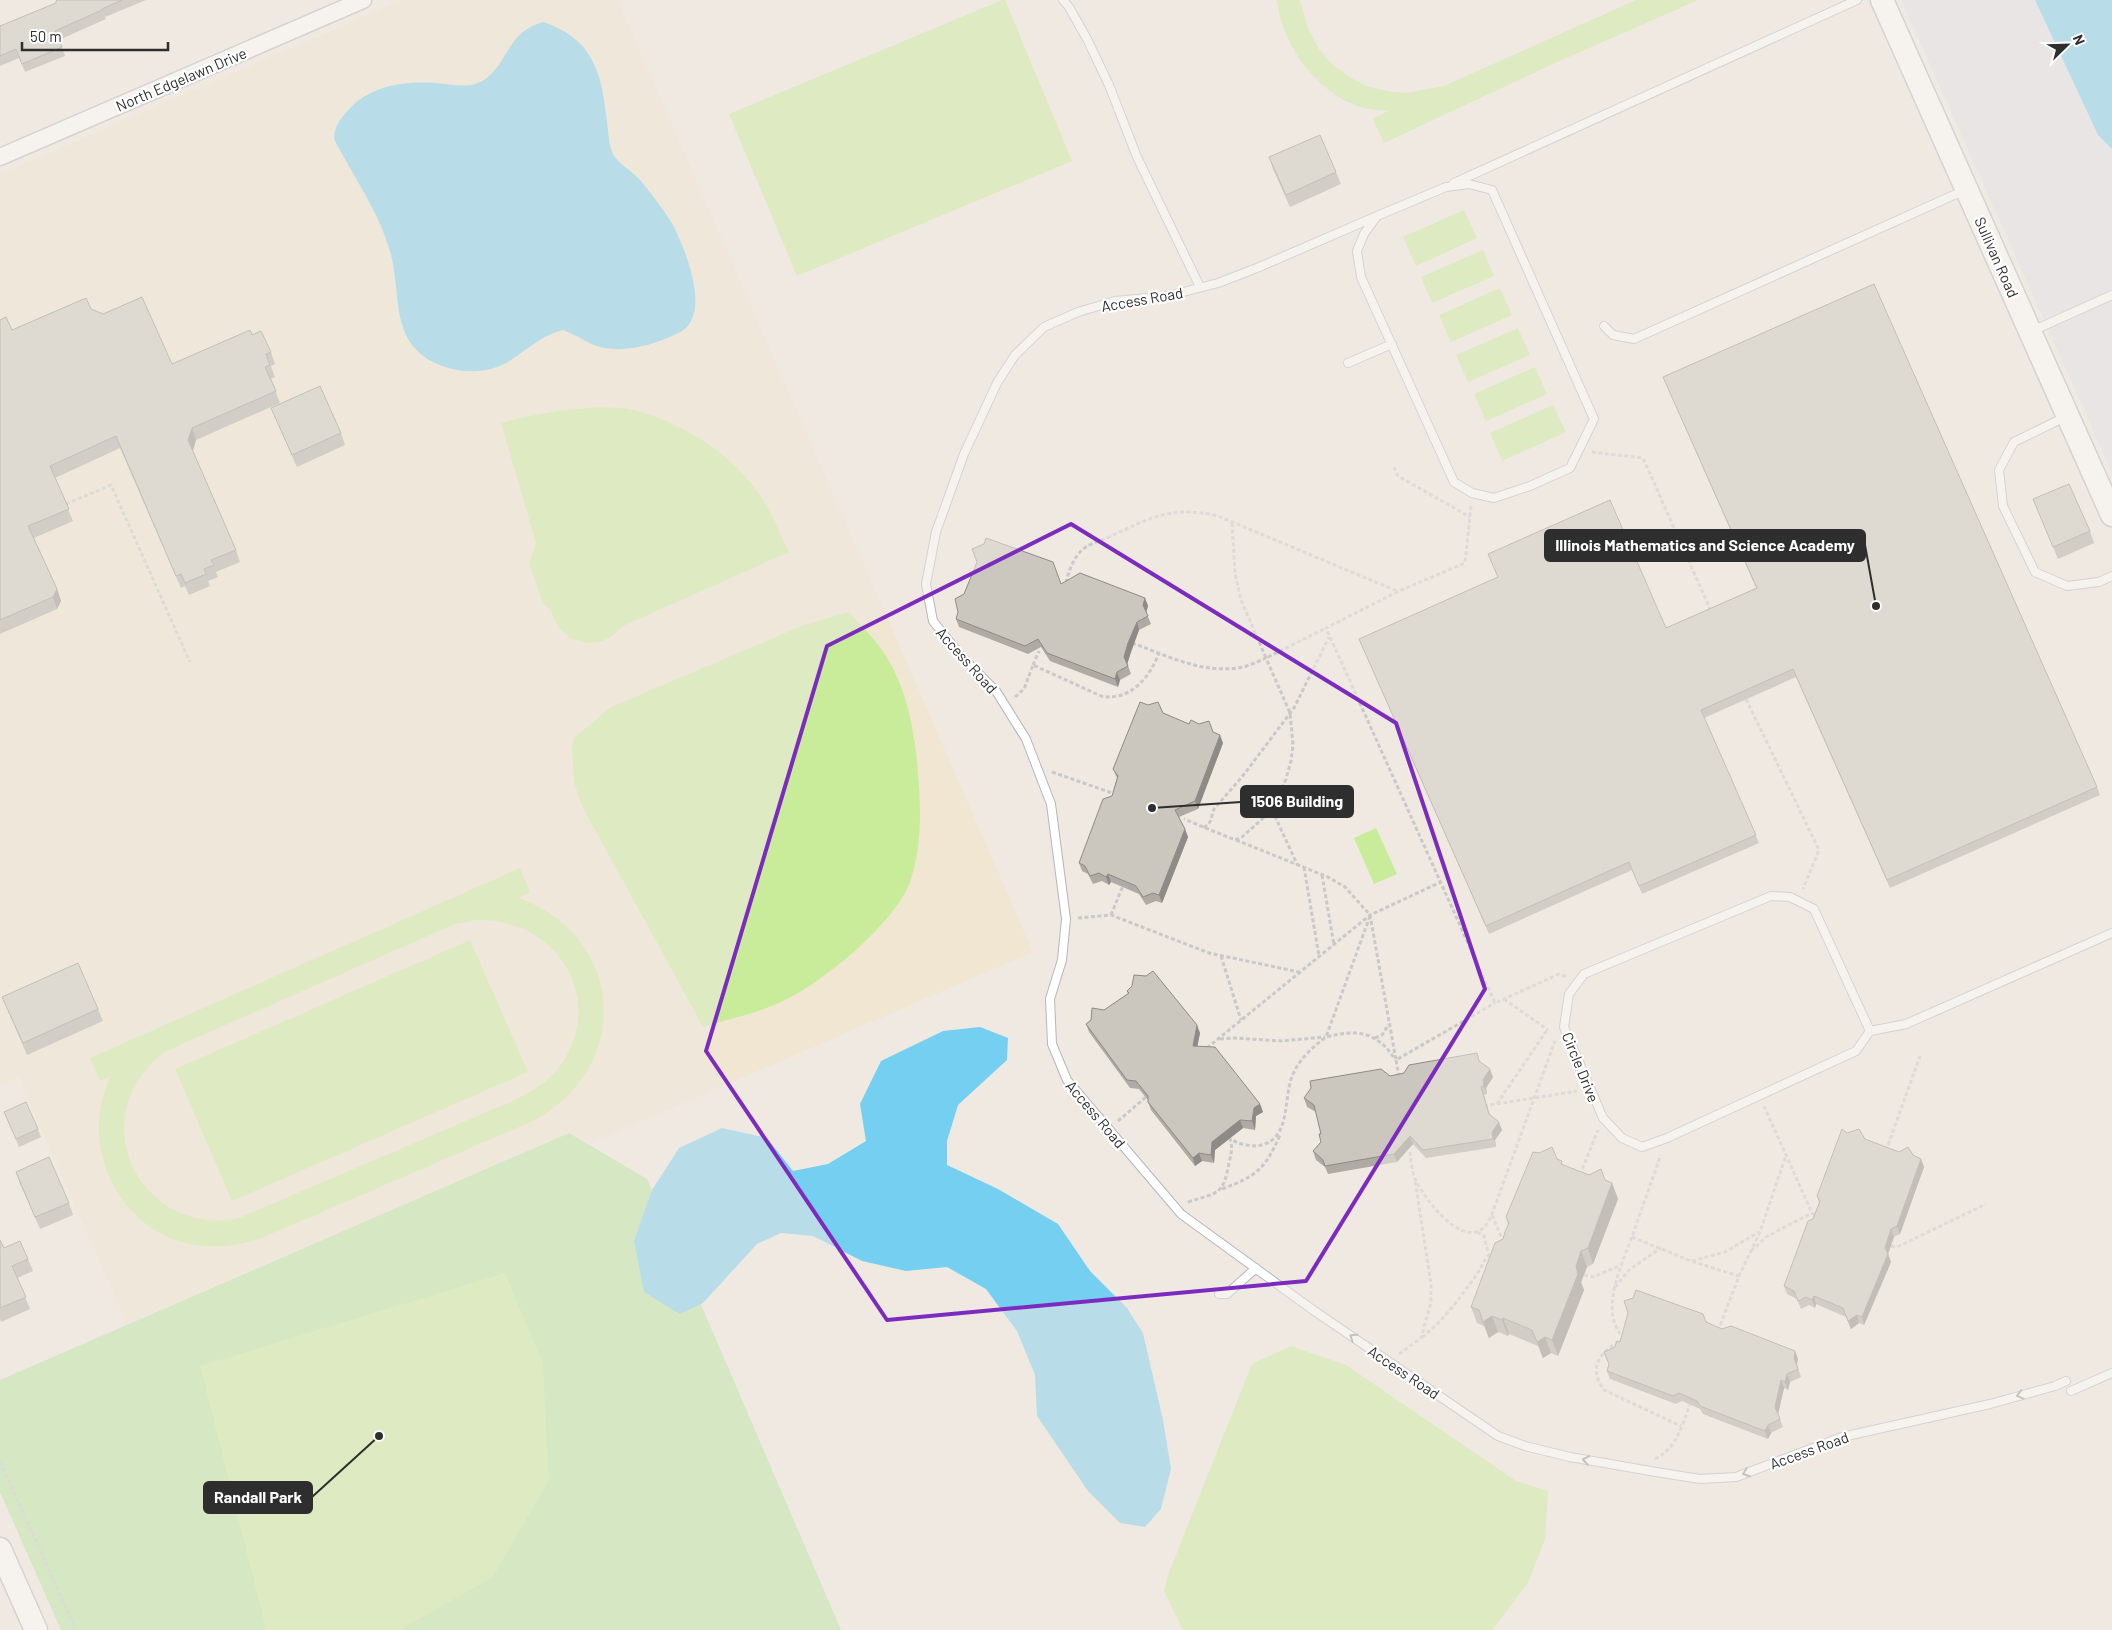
<svg xmlns="http://www.w3.org/2000/svg" width="2112" height="1630" font-family="Barlow,sans-serif">
	<style>
		.industrial { fill: #e3e1e8 }
		.education { fill: #f0e6d1 }
		.green { fill: #b6e59e }
		.pitch { fill: #c9ec9a; fill-rule: evenodd }
		.water { fill: #75cff0 }
		.lines { fill: none; stroke-linecap: round; stroke-linejoin: round }
		.lane-casing { stroke: #b4b7c1; stroke-width: 10 }
		.street-casing { stroke: #b4b7c1; stroke-width: 19 }
		.secondary-casing { stroke: #b4b7c1; stroke-width: 25 }
		.path { stroke: #c9c9c9; stroke-width: 3; stroke-dasharray: 4 2.5; stroke-linecap: butt }
		.lane { stroke: #fff; stroke-width: 8 }
		.street { stroke: #fff; stroke-width: 16 }
		.secondary { stroke: #fff; stroke-width: 22 }
		.wall { fill: #afaba4 }
		.shaded-wall { fill: #8e8b86 }
		.building { fill: #cbc7bf; stroke: #8e8b86 }
		.oneway { stroke: #969696 }
		.marked { fill: none; stroke: #7b2cbf; stroke-width: 4; stroke-linejoin: round }
		.labels { text-anchor: middle; dominant-baseline: central; stroke-width: 4.5; stroke-linejoin: round; paint-order: stroke }
		.street-label { font-size: 15px; fill: #2e2e2e; stroke: #fff }
		.leader { fill: none; stroke: #2e2e2e; stroke-width: 2 }
		.callout-dot { fill: #2e2e2e; stroke: #fff; stroke-width: 2 }
		.callout { fill: #2e2e2e; stroke: #2e2e2e; stroke-width: 2 }
		.callout-label { font-size: 16px; text-anchor: middle; font-weight: bold; fill: #fff }
	</style>
	<rect width="100%" height="100%" fill="#efe9e1"/>
	<!-- industrial -->
	<path class="industrial" d="M1901 0H2112V473Z"/>
	<!-- education -->
	<path class="education" d="M402 0H618L1033 952 589 1144 569 1133 127 1324 18 1077 0 1085V174Z"/>
	<!-- green -->
	<path class="green" d="M569 1133 647 1179 841 1630H61L0 1492V1380Z"/>
	<!-- pitch -->
	<path class="pitch" d="M1002 0H1005L1072 161 797 276 729 114Z
		M1277 0H1300L1308 28 1319 49 1332 64 1349 77 1367 86 1387 91 1406 93 1444 86 1636 0H1698L1555 63 1384 143 1373 119 1388 111C1377 110 1367 109 1357 106 1315 90 1282 45 1277 0Z
		M1464 210 1477 238 1416 266 1403 237Z
		M1483 250 1494 276 1432 303 1421 277Z
		M1500 288 1512 315 1451 342 1439 315Z
		M1518 328 1530 355 1468 382 1456 355Z
		M1535 367 1547 394 1486 421 1474 394Z
		M1553 405 1566 432 1502 461 1490 433Z
		M600 407C611 408 624 407 634 410 681 423 729 451 757 491 771 509 779 532 789 552L623 626 615 634 603 641 586 643 570 638 559 628 550 610 543 603 529 563 536 543 501 423C534 414 566 409 600 407Z
		M849 612C859 623 870 634 879 646 906 681 915 731 918 774 921 808 922 845 911 879 899 919 827 979 789 998 763 1012 732 1018 703 1027L582 806 574 783 572 746 575 737 611 707 804 625Z
		M1376 828 1397 874 1374 884 1354 838Z
		M520 868 530 892 519 898C626 937 633 1068 533 1121L264 1237C239 1246 212 1250 186 1243 115 1225 78 1141 111 1076L100 1081 90 1058ZM477 920C554 918 607 996 562 1063 551 1080 534 1090 517 1099L239 1218C163 1235 99 1159 134 1087 141 1073 152 1063 164 1052L455 924Z
		M470 940 528 1072 232 1201 175 1069Z
		M505 1273 543 1364 549 1480 493 1577 400 1630H266L200 1366Z
		M1291 1346 1346 1365 1516 1481 1548 1491 1545 1539 1528 1583 1492 1630H1184L1182 1628 1164 1591 1168 1575 1252 1364Z"/>
	<!-- water -->
	<path class="water" d="M2035 0H2112V149L2098 135Z
		M543 22C590 37 601 69 606 114 608 126 608 140 612 152 617 164 633 171 641 181 653 196 665 211 674 227 685 249 704 298 691 321 687 329 681 332 674 335 653 345 628 352 604 348 591 346 577 335 563 330 534 337 520 360 494 368 479 373 459 372 445 367 387 347 403 297 390 251 378 210 353 176 334 139 334 125 342 117 351 107 373 85 406 81 436 83 450 84 465 88 478 83 503 73 506 40 529 28 533 25 538 24 543 22Z
		M980 1027 1008 1038 1007 1060 958 1105 947 1141V1165L998 1189 1058 1224 1090 1271 1127 1308 1143 1333 1163 1420 1171 1469 1161 1509 1145 1527 1120 1523 1088 1491 1037 1416 1035 1375 1017 1331 986 1289 947 1267 906 1271 862 1261 813 1236 781 1233 757 1244 703 1303 680 1314 644 1292 634 1241 652 1190 679 1148 722 1128 767 1138 793 1171 828 1164 866 1141 860 1104 881 1061 943 1031Z"/>
	<g class="lines">
		<!-- lane casing -->
		<g class="lane-casing">
			<path id="lane" d="M1063 0 1069 7 1087 39 1109 85 1137 157 1200 287
				M1454 183 1857 0
				M1469 184 1492 190 1594 419 1570 468 1530 486 1494 498 1472 493 1454 482 1361 277 1357 251 1364 234 1377 216 1446 187Z
				M1377 216 1257 268 1218 283 1168 296 1115 301 1078 312 1044 327 1015 355 997 383 964 454 936 532 926 584 933 621 961 656 996 691 1026 739 1051 804 1066 919 1062 960 1050 999 1052 1044 1067 1080 1181 1214 1313 1310 1498 1436 1525 1446 1570 1457 1656 1472 1700 1479 1736 1477 1842 1437 1990 1404 2055 1386 2066 1381
				M1604 326 1613 335 1634 339 1965 190
				M2032 331 2112 295
				M1348 363 1392 344
				M2065 417 2014 442 1999 470 2003 506 2035 572 2067 586 2099 582 2112 576
				M1771 896 1790 897 1814 909 1870 1031 1856 1051 1667 1138 1642 1147 1622 1138 1603 1118 1564 1027 1569 994 1584 974Z
				M1870 1031 1906 1024 2112 933
				M1219 1294H1227L1256 1268
				M2071 1391 2112 1373"/>
		</g>
		<!-- street casing -->
		<g class="street-casing">
			<path id="street" d="M0 157 363 0"/>
		</g>
		<!-- secondary casing -->
		<g class="secondary-casing">
			<path id="secondary" d="M1882 0 2112 515
				M0 1549 36 1630"/>
		</g>
		<!-- path -->
		<path class="path" d="M1592 452 1643 458 1711 611
			M1394 467 1398 476 1470 517
			M66 504 111 485 190 662
			M1471 506 1465 563 1397 592 1326 628 1495 1003 1559 974 1567 977
			M1232 523 1235 573 1241 600 1266 658 1326 628
			M1066 583C1069 571 1072 561 1080 552 1086 545 1099 541 1107 538 1150 518 1170 505 1218 516L1397 591
			M1132 643C1166 655 1199 673 1237 668 1247 667 1257 662 1266 658L1290 713 1293 745 1291 761 1286 779 1272 810 1242 837 1235 840 1184 819
			M1033 665 1039 651
			M1015 697 1024 689 1033 665 1101 696C1130 702 1150 677 1159 653
			M1746 699 1819 850 1803 889
			M1052 772 1115 794
			M1272 810 1297 864
			M1204 828 1210 822 1214 809 1242 777 1294 708 1329 637
			M1236 840 1328 877 1345 887 1370 915 1396 1060
			M1304 867 1319 956
			M1322 875 1334 945
			M1111 915 1124 883
			M1370 916 1326 1037C1357 1029 1376 1031 1395 1059
			M1078 918 1111 915 1209 953 1299 972
			M1221 956 1241 1020
			M1504 999 1548 1030
			M1375 1038 1382 1035 1389 1024
			M1220 1039 1234 1038 1281 1041 1325 1037
			M1207 1048 1370 915 1441 882
			M1399 1077 1396 1060 1495 1003
			M1497 1104 1547 1030
			M1484 1106 1577 1091
			M1764 1106 1812 1213 1817 1216
			M1118 1121 1146 1097
			M1228 1137C1235 1143 1246 1146 1256 1146 1293 1142 1282 1098 1293 1074 1300 1058 1313 1047 1326 1037
			M1886 1151 1920 1056
			M1410 1152C1411 1160 1412 1171 1415 1179 1426 1202 1473 1263 1492 1214L1555 1041
			M1580 1175 1598 1130
			M1222 1189C1257 1176 1265 1169 1280 1135
			M1188 1202C1218 1192 1223 1196 1229 1163 1231 1154 1233 1148 1230 1139
			M1492 1215 1503 1241
			M1477 1232 1484 1236 1488 1253
			M1632 1237 1691 1261 1739 1276
			M1891 1246 1897 1247 1986 1204
			M1751 1251 1766 1237 1812 1213
			M1692 1261 1725 1252 1759 1232
			M1584 1275 1593 1277 1621 1265
			M1615 1287 1630 1269 1661 1248
			M1718 1331 1739 1276 1760 1232 1786 1155
			M1422 1337C1444 1321 1461 1296 1477 1274 1484 1264 1485 1255 1496 1250
			M1624 1338C1602 1351 1586 1365 1604 1390L1681 1426
			M1625 1339C1596 1312 1624 1261 1634 1231 1643 1205 1652 1180 1661 1155
			M1399 1354 1421 1338 1431 1302V1284L1415 1180
			M1655 1459C1678 1447 1681 1427 1690 1405
			M0 1462 76 1630"/>
		<!-- lane -->
		<use href="#lane" class="lane"/>
		<!-- street -->
		<use href="#street" class="street"/>
		<!-- secondary -->
		<use href="#secondary" class="secondary"/>
	</g>
	<!-- wall -->
	<path class="wall" d="M57 0H146L105 17 106 19 59 40 65 56 25 72 19 58 0 66V26L56 3Z
		M1269 157 1336 172 1341 184 1290 207 1273 169Z
		M91 309 172 364 252 335 271 352 275 364 271 366 275 377 271 379 280 403 196 440 193 451 236 550 240 562 216 572 218 577 208 581 210 586 189 595 185 586 181 588 120 448 55 478 73 521 34 538 57 589 61 601 57 609 0 634V320L12 330Z
		M1663 377 2097 787 2100 795 1890 888 1796 677 1704 718 1759 843 1642 894 1632 870 1489 934 1359 639 1498 578 1488 554 1666 628 1756 588Z
		M271 408 341 433 345 445 297 467 276 420Z
		M2033 499 2090 531 2094 543 2058 559Z
		M1061 584 1145 598 1148 606 1146 612 1151 624 1139 630 1127 663 1131 674 1120 680 1118 687 1050 661 1041 647 1028 654 959 627 956 619Z
		M1163 713 1189 724H1199L1213 732 1223 743 1198 809 1179 817 1188 837 1162 903 1156 901 1146 905 1139 894 1111 882 1109 885 1102 881 1093 884 1088 874 1082 871 1079 863 1112 796 1117 778 1113 769Z
		M1127 991 1200 1033 1197 1046 1260 1104 1263 1112 1256 1116 1255 1130 1243 1128 1215 1150 1214 1163 1202 1161 1195 1166 1151 1110 1148 1102V1100L1139 1089 1130 1088 1089 1032 1086 1024 1128 994Z
		M2 997 98 1009 103 1021 27 1055 7 1009Z
		M1480 1062 1493 1077 1486 1088 1487 1094 1484 1095 1490 1115 1502 1130 1495 1140 1496 1147 1426 1158 1413 1144 1397 1162 1328 1174 1325 1167 1316 1160 1313 1151 1321 1142V1134L1316 1112 1307 1107 1304 1098Z
		M4 1112 38 1129 41 1137 19 1147Z
		M1847 1133 1899 1152 1913 1155 1921 1159 1924 1167 1900 1234 1894 1237 1888 1254 1891 1262 1864 1325 1859 1323 1851 1329 1846 1317 1816 1304 1815 1308 1809 1305 1801 1309 1797 1299 1787 1294 1784 1286 1819 1203 1817 1196Z
		M1557 1159 1564 1165 1589 1175 1612 1183 1618 1199 1593 1264 1587 1267 1581 1282 1584 1290 1558 1356 1551 1353 1543 1358 1538 1346 1509 1334 1508 1336 1498 1332 1489 1338 1484 1326 1477 1323 1471 1307 1503 1239 1508 1224 1506 1217Z
		M16 1172 69 1203 73 1215 40 1229 20 1184Z
		M0 1240 4 1248 28 1259 33 1271 17 1278 30 1309 1 1322 0 1319Z
		M1706 1322 1722 1329 1795 1351 1798 1359 1797 1365 1801 1377 1790 1382 1788 1390 1784 1388 1778 1414 1783 1427 1771 1433 1768 1439 1703 1414 1700 1409 1682 1401 1676 1404 1610 1379 1607 1371 1615 1347 1620 1342Z"/>
	<!-- shaded-wall -->
	<path class="shaded-wall" d="M192 428 196 440 192 453 188 440Z
		M57 589 61 601 57 609 53 597Z
		M1145 598 1148 606 1146 613 1143 605Z
		M1137 622 1139 630 1131 652 1127 665 1124 657 1128 643Z
		M1117 672 1120 680 1118 687 1115 679Z
		M1220 735 1223 743 1198 809 1195 801Z
		M1185 829 1188 837 1162 903 1159 895Z
		M1108 874 1111 882 1109 885 1106 877Z
		M1197 1025 1200 1033 1196 1054 1193 1046Z
		M1490 1069 1493 1077 1486 1088 1487 1094 1484 1086 1483 1080Z
		M1260 1104 1263 1112 1256 1116 1255 1130 1252 1121 1254 1108Z
		M1240 1120 1243 1128 1215 1150 1214 1163 1211 1155 1212 1142Z
		M1499 1122 1502 1130 1495 1140 1496 1147 1492 1132Z
		M1410 1136 1413 1144 1397 1162 1394 1154Z
		M1199 1153 1202 1161 1195 1166 1193 1158Z
		M1921 1159 1924 1167 1900 1234 1897 1226Z
		M1612 1183 1618 1199 1593 1264 1588 1248Z
		M1891 1229 1894 1237 1888 1254 1891 1262 1864 1325 1862 1317Z
		M1581 1251 1587 1267 1581 1282 1584 1290 1558 1356 1552 1340Z
		M1814 1296 1816 1304 1815 1308 1812 1300Z
		M1857 1315 1859 1323 1851 1329 1848 1321Z
		M1492 1316 1498 1332 1489 1338 1483 1322Z
		M1503 1318 1509 1334 1508 1336 1502 1320Z
		M1545 1337 1551 1353 1543 1358 1537 1342Z
		M1795 1351 1798 1359 1796 1366 1794 1358Z
		M1787 1374 1790 1382 1788 1390 1785 1382Z
		M1781 1380 1784 1388 1778 1415 1775 1407Z
		M1768 1425 1771 1433 1768 1439 1765 1431Z"/>
	<!-- building -->
	<path class="building" d="M57 0H122L102 9V10L55 31 62 47 22 64 16 49 0 56V26L56 3V1Z
		M1320 135 1336 172 1286 195 1269 157Z
		M1874 284 2097 787 1887 880 1793 669 1701 710 1756 835 1639 886 1629 862 1486 926 1359 639 1498 577 1488 554 1610 500 1666 628 1757 588 1663 377Z
		M142 297 172 364 250 330 252 335 261 331 271 352 266 354 270 365 265 367 276 391 192 428 188 440 236 550 211 560 214 565 204 569 206 574 185 583 181 574 176 576 116 436 50 466 69 509 28 526 57 589 53 597 0 620V320L6 317 12 330 86 298 91 309 103 314Z
		M320 386 341 433 292 455 271 408Z
		M2069 484 2090 531 2053 547 2033 499Z
		M986 538 1053 562 1061 584 1080 573 1145 598 1143 605 1148 616 1137 622 1128 643 1124 657 1128 666 1117 672 1115 679 1047 653 1038 639 1025 646 956 619 958 612 955 599 964 594 977 562 972 549 984 544Z
		M1140 702 1148 705 1158 702 1163 713 1189 724 1191 720 1199 724 1209 721 1213 732 1220 735 1195 801 1175 810 1185 829 1159 895 1153 893 1143 897 1136 886 1108 874 1106 877 1099 873 1090 876 1085 866 1079 863 1103 799 1112 796 1118 776 1113 769Z
		M78 963 98 1009 23 1043 2 997Z
		M1153 971 1197 1025 1193 1046 1215 1047 1260 1104 1254 1108 1252 1121 1240 1120 1212 1142 1211 1155 1199 1153 1193 1158 1148 1102V1096L1136 1081 1127 1080 1086 1024 1091 1020 1092 1008 1104 1010 1129 993 1127 991 1132 986 1134 975 1146 976Z
		M1477 1053 1479 1061 1490 1069 1483 1080 1484 1086 1481 1087 1489 1114 1499 1122 1492 1132 1493 1139 1423 1150 1410 1136 1394 1154 1325 1166 1323 1160 1313 1151 1321 1142 1319 1134H1321L1314 1105 1304 1098 1311 1088 1310 1081 1381 1069 1390 1076 1404 1073 1409 1065Z
		M26 1102 38 1129 16 1139 4 1112Z
		M1842 1129 1847 1133 1859 1129 1865 1139 1899 1152 1908 1147 1913 1155 1921 1159 1897 1226 1891 1229 1885 1248 1888 1254 1862 1317 1857 1315 1848 1321 1843 1308 1814 1296 1812 1300 1806 1297 1798 1301 1794 1291 1784 1286 1808 1221 1813 1219 1817 1209 1820 1201 1817 1196Z
		M1552 1147 1557 1159 1562 1161 1561 1164 1589 1175 1601 1169 1605 1180 1612 1183 1588 1248 1581 1251 1576 1266 1578 1274 1552 1340 1545 1337 1537 1342 1532 1330 1503 1318 1502 1320 1492 1316 1483 1322 1479 1310 1471 1307 1495 1243 1503 1239 1505 1232 1509 1223 1506 1217 1533 1152 1539 1153Z
		M49 1157 69 1203 35 1217 16 1172Z
		M0 1240 4 1248 20 1241 28 1259 12 1266 26 1297 0 1308Z
		M1636 1290 1703 1314 1706 1322 1722 1329 1731 1326 1795 1351 1794 1358 1798 1369 1787 1374 1785 1382 1781 1380 1775 1407 1780 1419 1768 1425 1765 1431 1700 1406 1697 1401 1679 1393 1673 1396 1607 1371 1609 1364 1604 1352 1615 1347 1617 1341 1620 1342 1628 1313 1624 1301 1633 1298Z"/>
	<!-- one-way arrows -->
	<defs><path id="oneway-chevron" d="M-2-3.5L2.5 0L-2 3.5" fill="none" stroke-width="1.6" stroke-linecap="round" stroke-linejoin="round" transform="scale(1.25)"/></defs>
	<g class="oneway">
		<use href="#oneway-chevron" transform="translate(1353 1337) rotate(-146)"/>
		<use href="#oneway-chevron" transform="translate(2020 1395) rotate(165)"/>
		<use href="#oneway-chevron" transform="translate(1586 1460) rotate(-170)"/>
		<use href="#oneway-chevron" transform="translate(1746 1473) rotate(160)"/>
	</g>
	<!-- marked area -->
	<path d="M0 0H2112V1630H0ZM1071 524 1396 723 1485 989 1306 1281 887 1320 706 1051 827 646Z" fill="#efe9e1" fill-opacity=".55" fill-rule="evenodd"/>
	<path class="marked" d="M1071 524 1396 723 1485 989 1306 1281 887 1320 706 1051 827 646Z"/>
	<g class="labels">
		<!-- street labels -->
		<g class="street-label">
			<text transform="translate(181 79) rotate(-23)">North Edgelawn Drive</text>
			<text transform="translate(1997 257) rotate(66)">Sullivan Road</text>
			<text transform="translate(1142 299) rotate(-10)">Access Road</text>
			<text transform="translate(967 660) rotate(48)">Access Road</text>
			<text transform="translate(1581 1067) rotate(68)">Circle Drive</text>
			<text transform="translate(1096 1114) rotate(50)">Access Road</text>
			<text transform="translate(1404 1372) rotate(34)">Access Road</text>
			<text transform="translate(1809 1450) rotate(-20)">Access Road</text>
		</g>
	</g>
	<!-- callouts -->
	<path class="leader" d="M1876 606L1865 545M1152 808L1241 802M379 1436L312 1497"/>
	<g class="callout-dot">
		<circle cx="1876" cy="606" r="5"/>
		<circle cx="1152" cy="808" r="5"/>
		<circle cx="379" cy="1436" r="5"/>
	</g>
	<g class="callout">
		<rect x="1545" y="530" width="320" height="31" rx="5"/>
		<rect x="1241" y="786" width="112" height="31" rx="5"/>
		<rect x="204" y="1482" width="108" height="31" rx="5"/>
	</g>
	<g class="callout-label">
		<text x="1705" y="551">Illinois Mathematics and Science Academy</text>
		<text x="1297" y="807">1506 Building</text>
		<text x="258" y="1503">Randall Park</text>
	</g>
	<!-- north arrow -->
	<g transform="translate(2067 45) rotate(67)" stroke="#ffffff" stroke-width="4" paint-order="stroke">
	<path d="M0-4L9 19L0 12L-9 19Z" fill="#2e2e2e"/>
	<text y="-8" font-size="14" font-weight="bold" text-anchor="middle" fill="#2e2e2e">N</text>
	</g>
	<!-- scale -->
	<path d="M22 42v8h146v-8" fill="none" stroke="#2e2e2e" stroke-width="2.5"/>
	<text x="30" y="42" font-size="15" fill="#2e2e2e" stroke="#ffffff" stroke-width="4" paint-order="stroke">50 m</text>
</svg>
